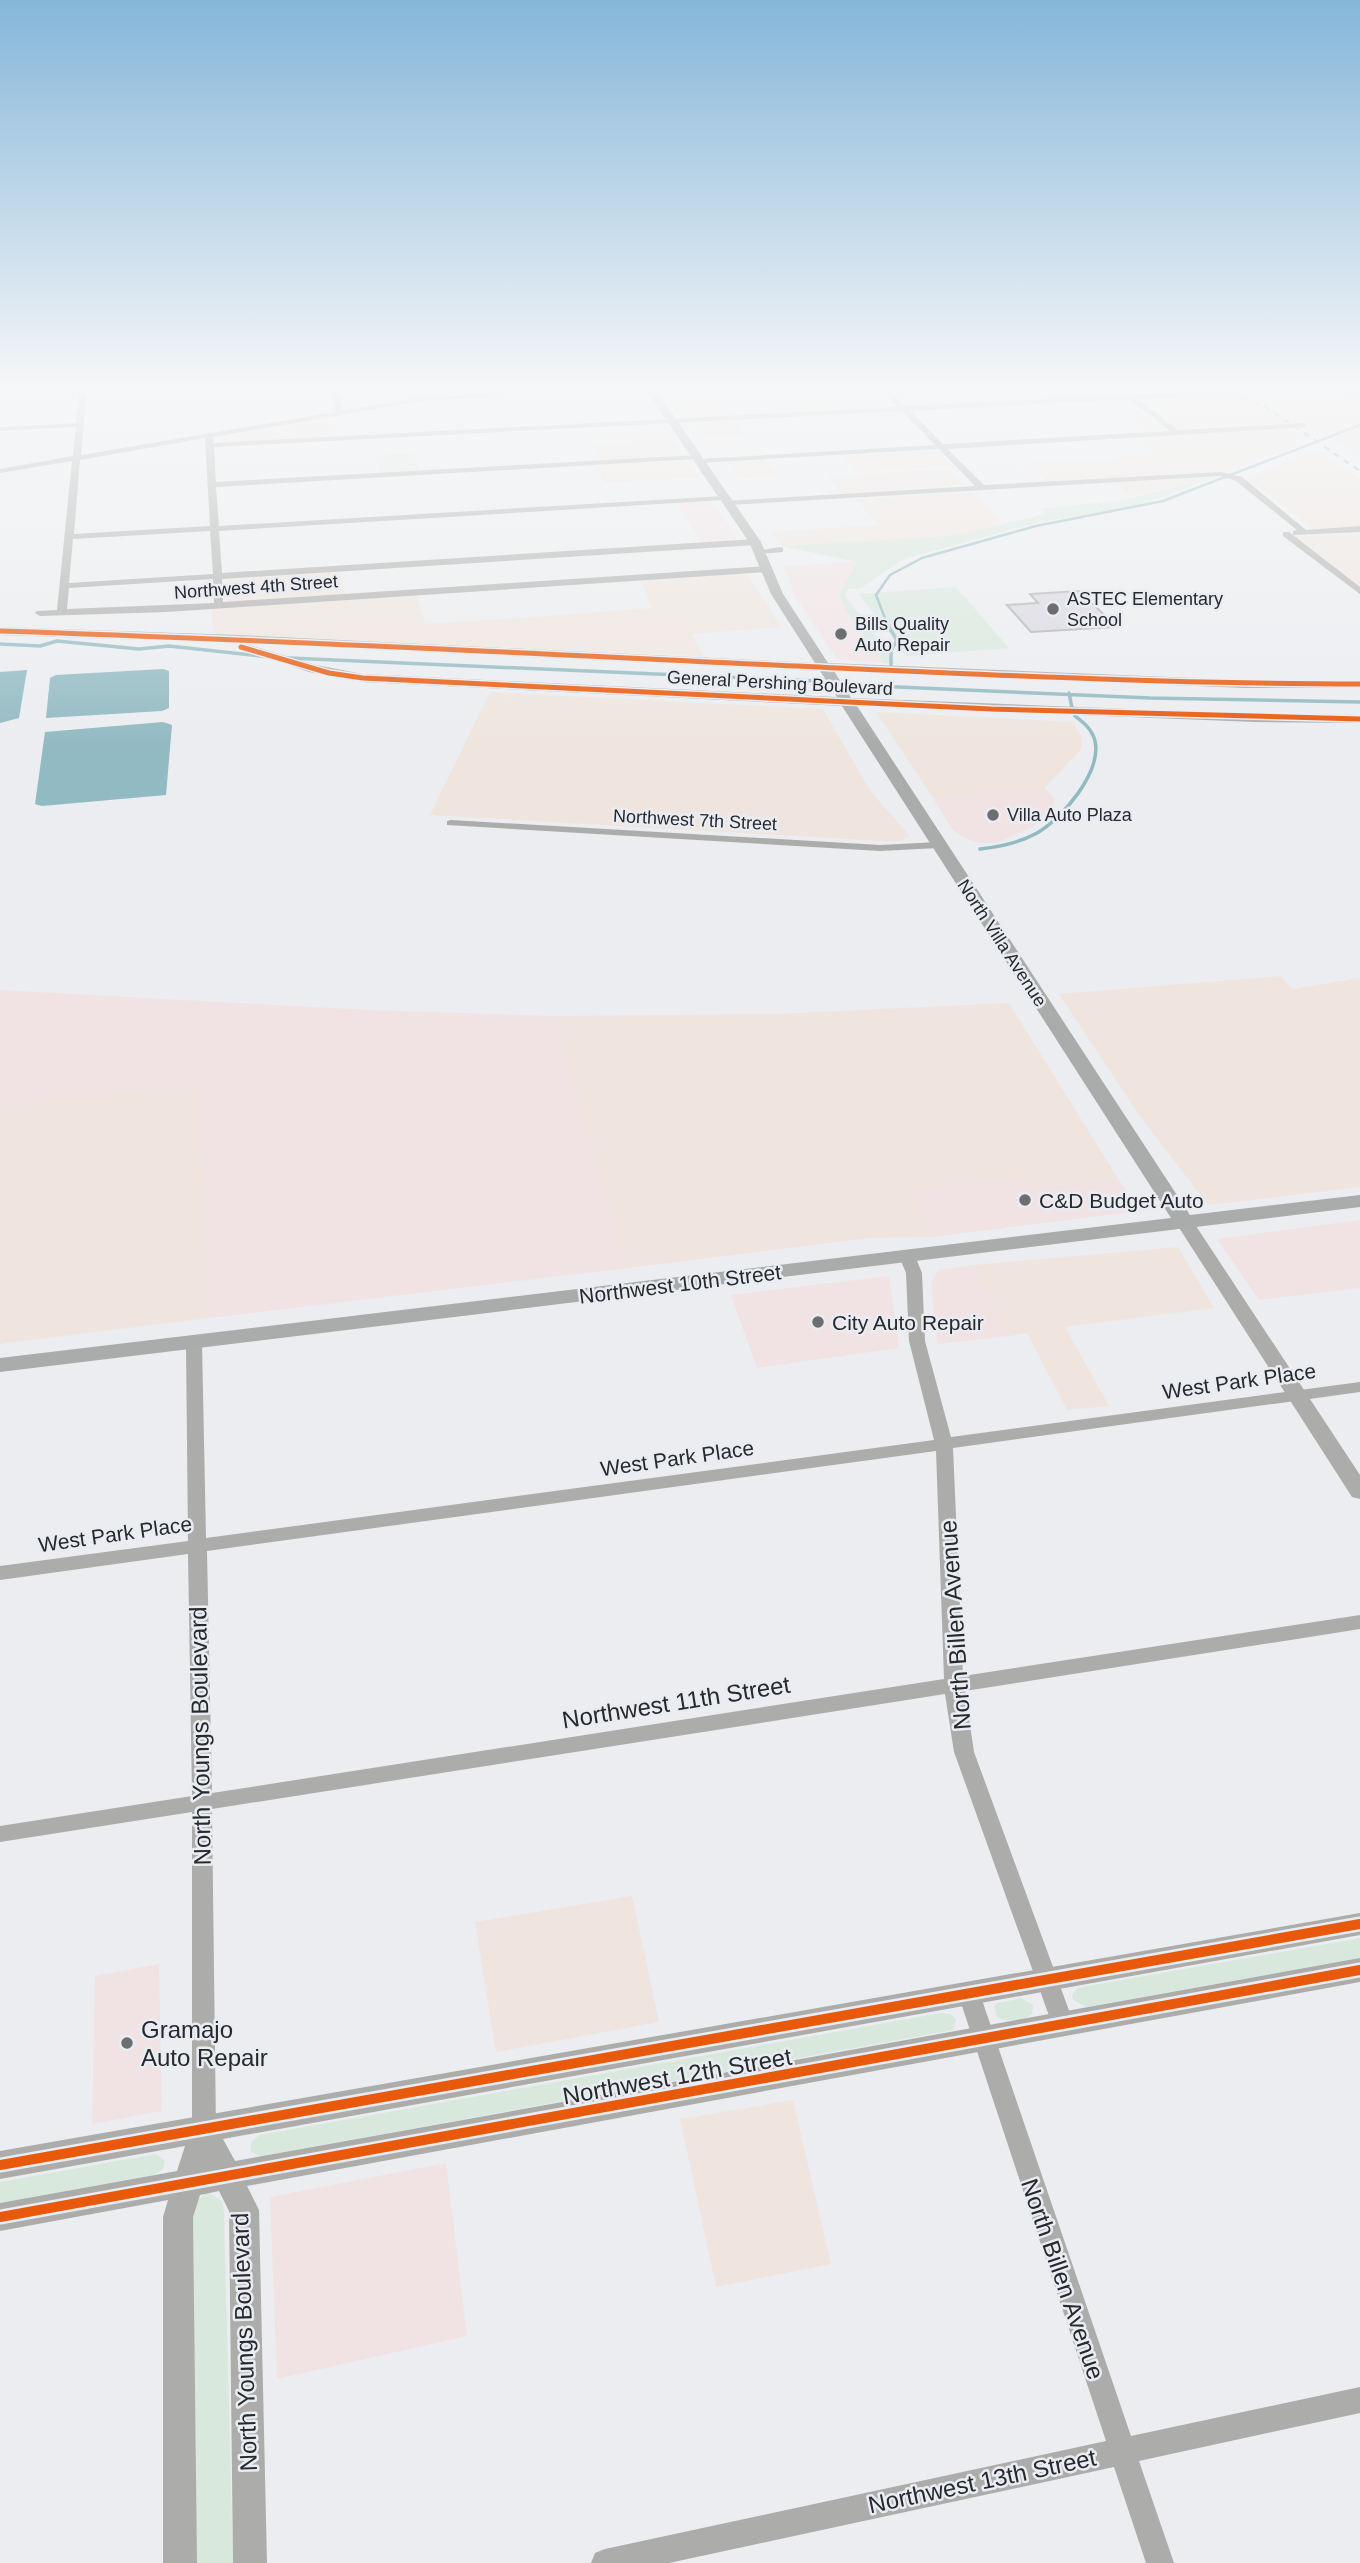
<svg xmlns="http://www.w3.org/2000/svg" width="1360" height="2563" font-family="Arial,sans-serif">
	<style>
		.commercial { fill: #f1e3e4 }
		.industrial { fill: #efe5de }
		.green { fill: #d8e8dd }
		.water { fill: #92bac2 }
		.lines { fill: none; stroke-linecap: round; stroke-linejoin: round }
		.stream-far1 { stroke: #92bac2; stroke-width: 2.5 }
		.stream { stroke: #92bac2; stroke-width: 3.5 }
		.building { fill: #d8d7e0; stroke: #aeafb1; stroke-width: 2 }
		.minor { fill: #acacab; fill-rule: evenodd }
		.tertiary { fill: #acacab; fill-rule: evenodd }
		.secondary { fill: #aaacab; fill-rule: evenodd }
		.rail { stroke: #abacad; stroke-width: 2.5; stroke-dasharray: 6 6; stroke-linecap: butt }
		.cycleway-far1-casing { stroke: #e9ecf2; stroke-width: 8 }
		.cycleway-casing { stroke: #e9ecf2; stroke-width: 15 }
		.cycleway-far1 { stroke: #e8590c; stroke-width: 5 }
		.cycleway { stroke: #e8590c; stroke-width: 10 }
		.poi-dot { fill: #6c6e70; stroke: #e9ecf2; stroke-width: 2.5 }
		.labels { text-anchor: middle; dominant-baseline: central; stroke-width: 5; stroke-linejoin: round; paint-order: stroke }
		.far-street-label { font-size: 18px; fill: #27292b; stroke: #e9ecf2 }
		.far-poi-label { font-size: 18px; fill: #27292b; stroke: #e9ecf2; text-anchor: start }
		.poi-label { font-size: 21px; fill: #27292b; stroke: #e9ecf2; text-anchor: start }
		.street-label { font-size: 21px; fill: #27292b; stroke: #e9ecf2 }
		.near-street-label { font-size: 24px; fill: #27292b; stroke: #e9ecf2 }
		.near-poi-label { font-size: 24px; fill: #27292b; stroke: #e9ecf2; text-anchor: start }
	</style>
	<rect width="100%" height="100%" fill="#ebedf0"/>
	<!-- commercial -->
	<path class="commercial" d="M327 418 332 437 221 443 220 436Z
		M709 501 725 520 737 539 701 543 677 503Z
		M857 562 839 595 845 609 883 663 837 659 796 598 783 566Z
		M1045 788 1055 799 1053 805 1034 826 997 843H979L962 837 952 829 933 798Z
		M0 990 368 1010 554 1016 628 1268 209 1318 198 1084 0 1104Z
		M1021 1177 1027 1189 1117 1177 1140 1211 933 1237 912 1189Z
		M1360 1220V1288L1259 1300 1217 1239Z
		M974 1265 1010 1336 937 1344 931 1283 938 1270Z
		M889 1276 899 1348 757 1368 731 1295Z
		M159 1964 162 2111 92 2124 95 1976Z
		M446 2163 467 2336 277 2379 270 2197Z"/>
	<!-- industrial -->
	<path class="industrial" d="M929 390 945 404 913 406 906 404 894 392Z
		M1269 390H1360V457L1300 422 1147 431 1128 416 1163 413 1143 398Z
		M826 395 838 409 803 411 792 397Z
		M711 400 726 421H736L747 436 706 438 690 418 679 417 669 402Z
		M1288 428 1299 438 1291 452 1270 455 1215 477 1132 496 1107 477 1047 481 1028 463 1156 455 1134 437Z
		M673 439 683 454 601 460 593 443Z
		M931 450 938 451 952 466 855 472 841 456Z
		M1318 450 1360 479V526L1313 529 1247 477Z
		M766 460 778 476 739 478 727 462Z
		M680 461 689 463 698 477 604 483 596 465Z
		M948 469 964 485 842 493 828 476Z
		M973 492 1004 523 950 536 781 546 771 532 879 525 856 499Z
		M1360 532V595L1284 537Z
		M340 572 345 594 229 602 227 579Z
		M741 573 749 576 781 627 691 634 703 656 214 634 211 608 417 595 425 624 520 618 652 608 640 580Z
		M490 692 823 709 871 792 910 836 901 841H882L430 815Z
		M876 712 1073 722 1082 739 1081 749 1045 788 933 798Z
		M1281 976 1292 989 1360 978V1187L1208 1205 1139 1115 1059 994Z
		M1009 1003 1117 1177 1027 1189 1020 1177 913 1189 933 1237 870 1238 628 1268 554 1016 775 1014Z
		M198 1084 209 1318 0 1344V1104Z
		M1178 1247 1214 1308 1065 1327 1109 1406 1067 1410 1027 1333 1010 1336 974 1265Z
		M632 1896 659 2022 496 2052 475 1922Z
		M793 2100 831 2264 716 2287 680 2119Z"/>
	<!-- green -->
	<path class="green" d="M413 453 419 470 380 472 375 456Z
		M1215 477 1152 501 1105 512 1039 522 903 559 861 588 848 589 845 595 895 664 883 663 845 609 839 595 857 562 781 546 950 536 1046 514 1041 509 1122 500Z
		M956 587 1009 648 906 656 859 594Z
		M1360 1938V1958L1086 2007 1073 2000 1072 1995 1077 1988Z
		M1021 1998 1033 2005 1032 2014C1023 2021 1006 2023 997 2017L994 2006 998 2003Z
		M941 2013 952 2015 956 2020 953 2030 261 2156 251 2152C249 2143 252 2140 260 2135Z
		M156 2154 164 2160C165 2169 161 2172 153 2175L0 2203V2182Z
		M207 2192 222 2201 224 2212 233 2563H192L189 2209Z"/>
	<!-- water -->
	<path class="water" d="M163 669 169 671V708L162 711 46 718 50 678 56 675Z
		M27 670 19 718 0 723V672Z
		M163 722 172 725 166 795 42 806 35 804 45 732Z"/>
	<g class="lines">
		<!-- stream-far1 -->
		<path class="stream-far1" d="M888 626 876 595 890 575 922 558 1036 526 1163 501 1360 425"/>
		<!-- stream -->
		<path class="stream" d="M887 624 897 640 891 651V665
			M0 644 40 646 57 641 139 649 169 646 269 657
			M289 658 817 681
			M852 685 1150 698 1360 702
			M1069 693 1072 708
			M980 849C1000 847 1019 843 1037 833 1062 819 1102 772 1095 741 1092 729 1084 723 1075 716"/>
	</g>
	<!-- building -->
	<path class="building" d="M1079 591 1117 627 1031 632 1007 605 1038 603 1030 594Z"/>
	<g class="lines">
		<!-- minor -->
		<path class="minor" d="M79 390H87L81 455 336 412 331 390H338L343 410 423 397 576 390 423 401 213 437V443L897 407 882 390H889L905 406 1124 395 1122 393 1126 391 1133 395 1264 390 1261 392 1138 399 1178 430 1304 423 1307 427 947 449 984 485 1221 472 1242 477 1306 530 1360 526V532L1293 535V531L1297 530 1236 481 1221 476 728 505 724 503 725 501 975 486 939 449 699 463 695 461 699 459 935 445 902 411 214 447 216 482 696 455 700 457 696 459 216 487 219 526 724 496 728 498 724 500 219 531 222 573 755 539 759 542 755 545 222 579 223 602 767 566 771 569 767 572 167 612 40 616 35 613 37 611 57 610 72 461 0 473V469L73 456 76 427 0 431V427L76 423ZM1129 399 1170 431 943 444 910 411ZM205 438 210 526 74 534 80 460ZM210 531 213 574 69 583 73 539ZM213 579 214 603 67 609 69 588Z
			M1283 532H1289L1360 587V594L1283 536Z
			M780 547 783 548V552L760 554 756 551Z
			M451 820 880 845 938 842 944 845 938 848 880 851 447 825V821Z
			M907 1251 915 1256 922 1273 925 1341 951 1437 1360 1382V1392L953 1448 963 1676 1360 1615V1629L965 1691 974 1752 1074 2024 1071 2031 1063 2034 1055 2031 1052 2024 954 1752 945 1694 212 1809 216 2130 212 2138 204 2141 196 2138 192 2130V1812L0 1842V1826L192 1796 188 1554 0 1580V1566L188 1541 186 1343 194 1338 202 1343 206 1538 934 1440 909 1341 906 1273 899 1256ZM936 1451 944 1679 212 1793 207 1551Z
			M969 1984 977 1987 980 1994 1131 2436 1360 2387V2413L1139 2461 1174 2563H1146L1114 2467 669 2563H591L595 2553 605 2549 1106 2441 958 1994 961 1987Z"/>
		<!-- tertiary -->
		<path class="tertiary" d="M1185 1217 1194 1223 1360 1475V1499L1352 1497 1176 1223Z
			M1360 1913V1935L223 2139 235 2161 1360 1958V1982L247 2186 259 2210 267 2563H233L229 2211 219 2191 200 2195 193 2217 197 2563H163V2217L168 2200 0 2231V2203L177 2171 185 2146 0 2179V2151Z"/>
		<!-- secondary -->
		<path class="secondary" d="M646 390H656L761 542 783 594 828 663 1244 680H1360V688H1244L834 671 851 698 1255 714 1360 715V723L1255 722 857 706 1190 1215 1360 1195V1207L0 1372V1358L1171 1218 842 706 363 682 309 672 240 648 246 644 316 665 363 674 837 697 820 671 239 643 0 635V627L239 635 815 663 771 594 749 542Z"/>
		<!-- rail -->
		<path class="rail" d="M1219 390 1266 407 1360 471
			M1308 390 1360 394"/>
		<!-- cycleway-far1 casing -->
		<g class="cycleway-far1-casing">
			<path id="cycleway-far1" d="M0 631C251 639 501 652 752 664 954 673 1157 684 1360 684
				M241 647 329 673 363 678 991 709 1360 719"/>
		</g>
		<!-- cycleway casing -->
		<g class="cycleway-casing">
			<path id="cycleway" d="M0 2165 1360 1924
				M0 2217 1360 1970"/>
		</g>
		<!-- cycleway-far1 -->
		<use href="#cycleway-far1" class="cycleway-far1"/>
		<!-- cycleway -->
		<use href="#cycleway" class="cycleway"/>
	</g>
	<!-- sky -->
	<linearGradient id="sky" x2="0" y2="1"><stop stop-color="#85b6d9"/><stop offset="0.52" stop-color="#f6f7f8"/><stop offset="1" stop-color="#f6f7f8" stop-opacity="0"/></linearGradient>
	<rect width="1360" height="748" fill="url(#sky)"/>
	<!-- markers -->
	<g class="poi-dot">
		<circle cx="1053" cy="609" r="7"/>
		<circle cx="841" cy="634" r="7"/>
		<circle cx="993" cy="815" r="7"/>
		<circle cx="1025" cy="1200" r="7"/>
		<circle cx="818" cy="1322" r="7"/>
		<circle cx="127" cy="2043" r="7"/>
	</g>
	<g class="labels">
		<!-- far-street labels -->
		<g class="far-street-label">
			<text transform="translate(256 587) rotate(-4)">Northwest 4th Street</text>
			<text transform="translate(780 683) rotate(3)">General Pershing Boulevard</text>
			<text transform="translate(695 820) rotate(3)">Northwest 7th Street</text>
			<text transform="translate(1002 943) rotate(57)">North Villa Avenue</text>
		</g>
		<!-- far-poi labels -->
		<g class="far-poi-label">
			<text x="1067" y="599">ASTEC Elementary<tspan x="1067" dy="21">School</tspan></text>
			<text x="855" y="624">Bills Quality<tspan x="855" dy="21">Auto Repair</tspan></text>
			<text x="1007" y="815">Villa Auto Plaza</text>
		</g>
		<!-- poi labels -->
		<g class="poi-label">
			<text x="1039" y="1200">C&amp;D Budget Auto</text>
			<text x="832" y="1322">City Auto Repair</text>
		</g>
		<!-- street labels -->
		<g class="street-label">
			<text transform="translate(680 1284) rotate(-7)">Northwest 10th Street</text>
			<text transform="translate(1239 1381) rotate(-8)">West Park Place</text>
			<text transform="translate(677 1458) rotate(-8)">West Park Place</text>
			<text transform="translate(115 1534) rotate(-8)">West Park Place</text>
		</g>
		<!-- near-street labels -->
		<g class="near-street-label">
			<text transform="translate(955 1625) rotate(-94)">North Billen Avenue</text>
			<text transform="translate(676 1702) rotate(-9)">Northwest 11th Street</text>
			<text transform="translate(200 1736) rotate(-91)">North Youngs Boulevard</text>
			<text transform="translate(677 2076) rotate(-10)">Northwest 12th Street</text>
			<text transform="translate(1063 2279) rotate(71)">North Billen Avenue</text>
			<text transform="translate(244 2342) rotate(-92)">North Youngs Boulevard</text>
			<text transform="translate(982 2481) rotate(-12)">Northwest 13th Street</text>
		</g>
		<!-- near-poi labels -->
		<g class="near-poi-label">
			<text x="141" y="2029">Gramajo<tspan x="141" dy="28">Auto Repair</tspan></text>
		</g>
	</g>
</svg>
